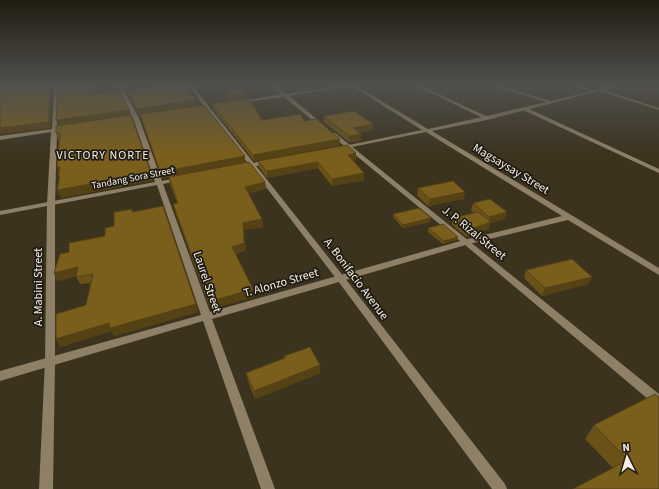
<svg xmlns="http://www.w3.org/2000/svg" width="659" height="489" font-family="'Source Sans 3',sans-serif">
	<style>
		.built { fill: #44381d }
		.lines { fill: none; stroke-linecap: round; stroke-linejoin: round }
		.service { fill: #8d8067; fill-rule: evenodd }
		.minor { fill: #8d8067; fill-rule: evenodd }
		.tertiary { fill: #8d8067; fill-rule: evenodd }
		.wall { fill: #695118 }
		.shaded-wall { fill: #554214 }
		.building { fill: #7a5e1c; stroke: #554214 }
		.labels { text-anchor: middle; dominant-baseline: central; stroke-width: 3.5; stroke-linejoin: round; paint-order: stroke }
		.far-street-label { font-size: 10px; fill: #f5efe3; stroke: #1f1b13 }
		.far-quarter-label { font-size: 12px; letter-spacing: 1px; fill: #f5efe3; stroke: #1f1b13 }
		.street-label { font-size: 12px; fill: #f5efe3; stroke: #1f1b13 }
	</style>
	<rect width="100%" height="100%" fill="#3c331f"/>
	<!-- built -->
	<path class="built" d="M647 85H659V103L626 92Z"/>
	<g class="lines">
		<!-- service -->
		<path class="service" d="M600 89 659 108V110L600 91Z"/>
		<!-- minor -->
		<path class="minor" d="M57 85H61L58 90 57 128 62 129 57 131 55 204V361L53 489H39L45 361 47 204 51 132 0 140V136L52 129 54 90Z
			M188 85H192L344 277 505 484 507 489H492L338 281Z
			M271 85H276L286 94 344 85H355L289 96 324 125V127L322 128 284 97 240 103 238 102 281 94Z
			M414 85H420L490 118 485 119Z
			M572 85H578L596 92 592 93Z
			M523 108H527L659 169V173L523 110Z
			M331 133H335L659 394V406L655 405 464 244 331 135Z"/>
		<!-- tertiary -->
		<path class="tertiary" d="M117 85H121L139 118 162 181 180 177 183 179 182 180 163 184 210 312 464 240 562 216 426 132 337 150V148L339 147 422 130 350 85H355L428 129 487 116 546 102 490 85H497L551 101 615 85H623L487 120 432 131 659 268V275L568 220 469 244 212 319 275 489H261L203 321 0 381V371L201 315 157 185 0 215V211L155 182 133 118Z
			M268 160 270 161V163L243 169 240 167 243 165Z"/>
	</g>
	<!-- wall -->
	<path class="wall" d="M62 85H102V86L97 93 129 110 153 180 61 198 60 179 58 176 59 172 57 167 59 140H58L56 133 58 126 66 86H62Z
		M161 85H186L196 106 139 114 128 95 127 90 161 86Z
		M225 93H246V98L230 100 226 97Z
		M212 104 262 120 304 121 340 145 254 161 213 109Z
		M140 114 245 156V163L162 178Z
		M324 116 373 124V130L359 133 361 134V141L349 142 324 122Z
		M353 160 364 180 332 186 318 168 267 178 259 167 258 161 356 160Z
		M169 177 265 182 266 189 248 193 262 219 263 227 244 230 246 250 236 254 254 297 214 308V307L210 308 175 211 173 204 177 203 170 184Z
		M418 188 464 199 428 206 417 195Z
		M473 203 505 219 490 223 489 229 467 237 452 225 453 218 474 213 471 210Z
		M132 209 133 212 196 304 198 312 114 336 112 331 60 347 86 305 91 283 80 284 76 276 58 281 54 273 69 252 105 236 114 226Z
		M393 214 430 222 403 228 393 217Z
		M428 228 457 240 443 244 428 232Z
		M526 270 592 277 588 284 542 296 524 278Z
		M284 356 320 373 255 399 248 381 246 373 285 358Z
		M594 425 659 489 613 468 585 439Z"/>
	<!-- shaded-wall -->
	<path class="shaded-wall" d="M51 85H55L52 90 51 128 0 134V128Z
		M98 85H102V86L94 99 92 94Z
		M246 93V98L230 100 229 96Z
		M195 100 196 106 139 114 137 109Z
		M129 110 130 116 59 126 56 120Z
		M373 124V130L353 134V128Z
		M361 134V141L349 142V136Z
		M340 139V145L254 161 253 155Z
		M356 153V160L347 161 348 155Z
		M245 156V163L162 178 160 172Z
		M318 162V168L267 178V171Z
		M57 167H60V174Z
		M151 173 153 180 61 198 57 190Z
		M364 173V180L332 186V179Z
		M265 182 266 189 246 194 245 187Z
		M465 192 464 199 428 206 430 199Z
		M507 212 505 219 490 223 489 229 467 237 468 230 488 223 489 217Z
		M431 218 430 222 403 228V225Z
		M262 219 263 227 244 230 246 250 234 254 232 247 243 223Z
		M458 237 457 240 443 244 444 241Z
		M78 267 82 274 58 281 54 273Z
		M592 277 588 284 542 296 545 288Z
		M253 289 254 297 214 308 212 301Z
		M212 299 214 307 210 308 208 300Z
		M196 304 198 312 114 336 112 331 60 347 56 339 109 323Z
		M320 365V373L255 399 254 391Z"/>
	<!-- building -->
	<path class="building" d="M0 85H51L48 122 0 128Z
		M72 85H98L92 94 119 91 129 110 56 120 58 87Z
		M161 85H186L195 100 137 109 127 90 161 86Z
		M243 89 246 93 229 96 225 93Z
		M249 98 262 120 301 114 304 121 316 119 340 139 253 155 212 104Z
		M204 105 245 156 160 172 140 114Z
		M354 111 373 124 353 128 361 134 349 136 324 116Z
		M131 115 151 173 57 190 60 176H58L60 167H57L60 133H56V126Z
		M347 145 356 153 348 155 364 173 332 179 318 162 267 171 258 161Z
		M249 162 265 182 245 187 262 219 243 223 244 243 232 247 253 289 212 301V299L208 300 173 204 178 203 169 177Z
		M453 181 465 192 430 199 418 188Z
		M490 199 507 212 489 217 473 203Z
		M163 206 196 304 110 328 109 323 56 339V314L86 305 93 274 76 277 78 267 54 273 60 254 69 252V243L105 236V228L114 226V212L132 209V212Z
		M419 208 431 218 403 225 393 214Z
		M478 212 491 222 468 230 453 218Z
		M443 224 458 237 444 241 428 228Z
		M572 259 592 277 545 288 526 270Z
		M310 347 320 365 254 391 246 373 285 358 284 356Z
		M655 394 659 397V489H573L628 460 594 425Z"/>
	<!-- sky -->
	<linearGradient id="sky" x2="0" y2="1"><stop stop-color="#211c11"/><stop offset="0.55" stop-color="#50504d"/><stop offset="1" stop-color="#50504d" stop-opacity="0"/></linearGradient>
	<rect width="659" height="154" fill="url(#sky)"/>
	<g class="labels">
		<!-- far-street labels -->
		<g class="far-street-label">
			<text transform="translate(133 178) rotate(-11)">Tandang Sora Street</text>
		</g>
		<!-- far-quarter labels -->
		<g class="far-quarter-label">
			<text x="103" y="155">VICTORY NORTE</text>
		</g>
		<!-- street labels -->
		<g class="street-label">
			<text transform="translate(511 169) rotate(31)">Magsaysay Street</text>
			<text transform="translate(474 233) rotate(39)">J. P. Rizal Street</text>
			<text transform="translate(356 279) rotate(53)">A. Bonifacio Avenue</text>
			<text transform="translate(207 282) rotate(71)">Laurel Street</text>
			<text transform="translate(281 283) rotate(-16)">T. Alonzo Street</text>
			<text transform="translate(38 287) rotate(-90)">A. Mabini Street</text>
		</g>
	</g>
	<!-- north arrow -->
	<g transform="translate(627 457) rotate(355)" stroke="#1f1b13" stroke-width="3" paint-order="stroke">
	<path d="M0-3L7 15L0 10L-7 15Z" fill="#f5efe3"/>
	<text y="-6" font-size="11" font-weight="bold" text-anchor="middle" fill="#f5efe3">N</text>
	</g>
</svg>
